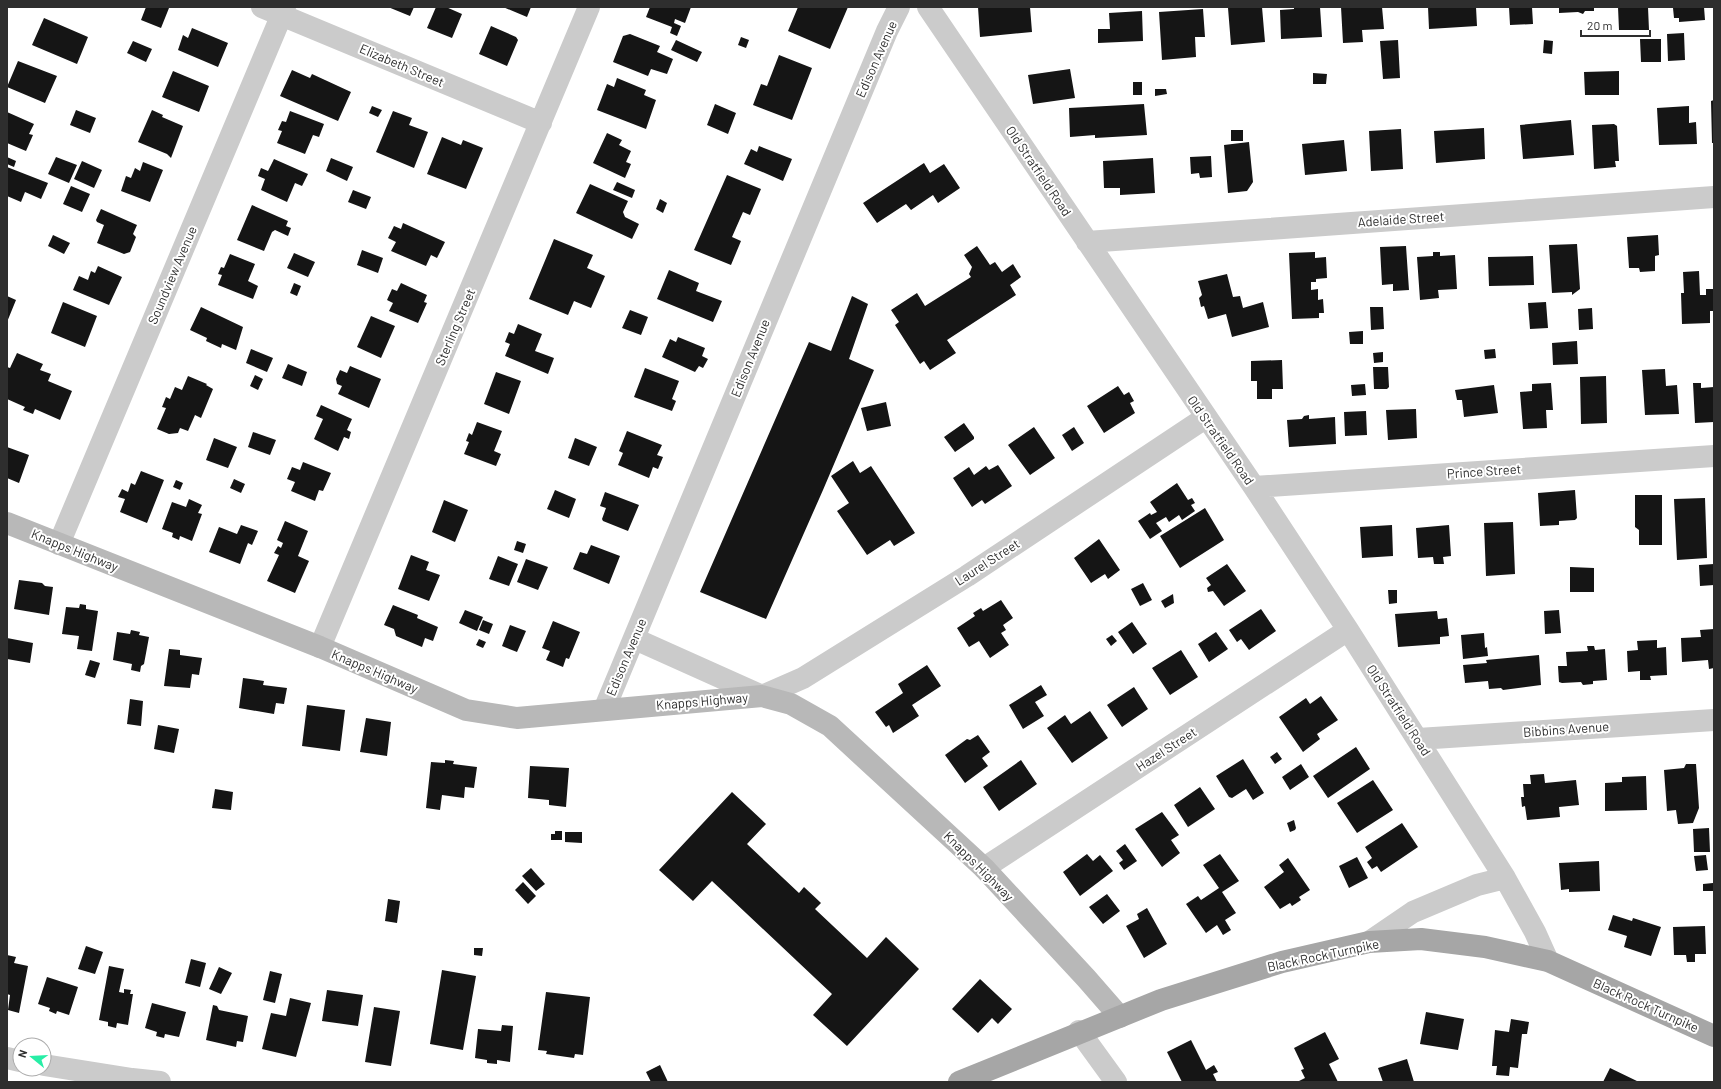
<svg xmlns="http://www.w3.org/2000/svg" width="1721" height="1089" font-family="Barlow,sans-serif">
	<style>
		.building { fill: #151515 }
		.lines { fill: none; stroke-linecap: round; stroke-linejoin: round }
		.street { stroke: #cbcbcb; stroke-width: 22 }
		.secondary { stroke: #b8b8b8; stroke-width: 22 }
		.primary { stroke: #a6a6a6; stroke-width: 22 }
		.labels { text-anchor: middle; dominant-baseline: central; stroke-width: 4; stroke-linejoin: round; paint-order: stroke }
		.street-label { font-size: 13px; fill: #2e2e2e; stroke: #fff }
	</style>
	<rect width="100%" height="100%" fill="#fff"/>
	<!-- building -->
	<path class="building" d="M146 7 169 8 161 28 141 20Z
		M388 7H414L410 16Z
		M436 7H446L462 14 452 38 427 28Z
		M503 7H531L527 17Z
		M650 7H691L685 23 675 19 674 23 681 26 677 36 670 33 672 27 646 17Z
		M798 7H848L830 49 788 31Z
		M978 7H1030L1032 32 980 37Z
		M1262 7 1265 42 1231 45 1228 8Z
		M1294 7H1320L1322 37 1281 39 1280 10 1294 9Z
		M1341 7H1382L1384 29 1362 30 1363 42 1343 43Z
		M1428 7H1476L1477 26 1429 29Z
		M1509 7H1532L1533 24 1510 25Z
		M1559 7H1594V11H1585L1583 14 1578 12 1559 13Z
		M1618 7H1648L1649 30H1619Z
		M1678 7H1704L1705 20 1679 22V18H1674L1673 8Z
		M1203 9 1205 37H1195L1196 57 1162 60 1159 12Z
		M1142 11 1143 41 1098 43V29H1110L1109 13Z
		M44 18 88 37 77 64 32 45Z
		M491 26 516 37 518 40 507 66 479 54Z
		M192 28 228 43 218 67 178 50 183 35 188 38Z
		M1684 33 1685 60 1668 61 1667 34Z
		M630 34 660 46 657 52 673 59 667 74 651 69 648 76 613 62 623 36Z
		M741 37 749 40 746 48 738 45Z
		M1640 39H1661V62H1641Z
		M676 40 702 52 697 62 671 50Z
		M1398 40 1400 78 1383 79 1380 41Z
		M1544 40 1553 41 1552 54 1543 53Z
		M133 41 152 49 146 62 127 53Z
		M779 55 812 68 792 120 753 105 761 84 767 86Z
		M18 61 57 76 45 103 7 87Z
		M1070 69 1075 98 1033 104 1028 75Z
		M292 70 310 78 312 74 351 92 338 121 280 96Z
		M173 71 209 86 199 112 162 97Z
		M1619 71V95H1585L1584 72Z
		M1313 73 1327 74 1326 84H1313Z
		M617 78 646 90 644 95 656 100 646 129 597 110 607 84 614 87Z
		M1133 82H1142V95H1133Z
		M1155 89H1166L1167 94 1155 96Z
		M1714 100V143H1712L1711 101Z
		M715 104 736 113 728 134 707 125Z
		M1144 104 1147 135 1095 138V135L1070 137 1069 108Z
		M372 106 382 110 378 117 369 113Z
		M1689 106V123L1696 122 1697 144 1659 145 1657 108Z
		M76 110 96 118 90 133 70 125Z
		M152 110 163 115 162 117 183 126 171 158 167 154 138 142Z
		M290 111 324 124 319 137 313 135 305 154 277 143 282 131 278 130 282 121 286 122Z
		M393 111 412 118 409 125 428 132 414 168 376 152Z
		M7 112 34 124 29 134 33 135 26 151 7 143Z
		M1571 120 1574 155 1523 159 1520 125Z
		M1614 124 1617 126 1619 161H1615L1616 167 1594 169 1592 125Z
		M1484 128 1485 159 1436 163 1434 131Z
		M1401 129 1403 169 1371 171 1369 131Z
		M1231 130H1243V141H1231Z
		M607 133 622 140 619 145 631 151 626 162 631 164 625 178 593 163Z
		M442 137 461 145 463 140 483 148 466 189 427 174Z
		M1344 140 1347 171 1305 175 1302 144Z
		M1249 142 1253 182 1247 191 1228 193 1224 145Z
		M759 146 792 159 783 181 744 164 751 149 757 152Z
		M1211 156 1212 177 1200 178 1199 173 1191 174 1190 157Z
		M7 157 16 161 14 167 7 164Z
		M56 157 77 165 69 183 48 174Z
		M331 158 353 167 347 181 326 171Z
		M1153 158 1155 193 1120 195V188H1104L1103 161Z
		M274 159 308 174 302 186 295 183 287 202 261 190 265 179 258 176 261 168 268 171Z
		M82 161 102 170 94 188 74 179Z
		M143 162 163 170 150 202 121 191 126 176 131 178 135 168 140 171Z
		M924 163 930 173 944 164 960 188 938 203 933 195 911 210 906 204 877 223 863 203Z
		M7 167 48 183 41 199 25 192 21 202 7 196Z
		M727 175 761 189 750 215 743 212 732 237 741 241 731 265 694 250Z
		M617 182 635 190 632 198 613 190Z
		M590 184 628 201 623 212 625 217 639 224 632 239 576 213Z
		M71 186 90 194 82 212 63 204Z
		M353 190 371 197 366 209 348 202Z
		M660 199 667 203 663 213 656 209Z
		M252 205 288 221 286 226 291 228 288 236 275 230 272 232 264 251 237 240Z
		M101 209 137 225 133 234 136 237 130 252 124 254 97 243 104 225 97 222 96 220Z
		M403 223 445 242 437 258 431 255 426 266 391 251 396 242 388 238 394 226 401 229Z
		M53 235 70 243 64 254 48 246Z
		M1658 235 1659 255 1655 256V271L1640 272 1639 268H1629L1627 237Z
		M554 239 593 255 587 268 605 276 591 308 574 301 568 315 529 299Z
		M1577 244 1580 289 1572 295V292L1552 293 1549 245Z
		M977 246 990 265 995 262 1002 272 1013 264 1021 277 1010 285 1016 295 947 340 956 353 930 370 924 361 920 364 895 325 899 322 891 310 917 293 925 306 971 277 969 274 972 267 964 255Z
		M1406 246 1409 290 1393 291V284L1382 285 1380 247Z
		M362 250 383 258 378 273 357 265Z
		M1315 252V258L1326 257 1327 278 1316 279V282H1311V290L1318 289V300L1323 299 1324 313H1319V318L1292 319 1289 253Z
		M1433 252H1440V256L1455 255 1457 289 1438 290 1439 298 1420 300 1417 257 1433 256Z
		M294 253 315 262 308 277 287 268Z
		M230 254 255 264 248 281 258 286 253 299 218 285 222 275 218 274 221 267 224 268Z
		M1533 256 1534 285 1489 286 1488 257Z
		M98 266 122 277 109 305 73 290 79 276 88 280 91 271 95 273Z
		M669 270 699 283 696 291 722 301 713 322 657 299Z
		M1699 271 1700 295H1706V289H1714V311H1710V323L1682 324 1681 293H1684L1683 272Z
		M1227 274 1233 297 1240 296 1243 308 1263 302 1269 327 1232 337 1226 314 1208 319 1204 306 1201 307 1199 298 1202 295 1198 281Z
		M294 283 301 286 297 296 290 293Z
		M401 283 427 295 424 302 427 303 418 323 389 311 393 303 387 300 392 289 397 291Z
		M7 296 16 300 7 322Z
		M852 296 868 304 849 359 874 370 823 490 766 619 700 592 809 342 831 351Z
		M63 302 97 316 85 347 51 333Z
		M1546 302 1548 328 1530 329 1528 303Z
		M201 307 243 327 236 350 222 344 221 348 206 341 207 338 190 330Z
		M1370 307H1383L1384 329 1371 330Z
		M1592 308 1593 329 1579 330 1578 309Z
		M630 310 648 317 641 335 622 328Z
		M371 316 395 326 381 358 357 347Z
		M518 324 542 334 535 351 554 358 548 374 505 356 510 344 505 342 509 332 514 334Z
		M1363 331V344H1350L1349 332Z
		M678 337 705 348 702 356 708 359 703 368 699 366 695 372 662 357 670 339 676 342Z
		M1577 341 1578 364 1553 365 1552 343Z
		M251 349 273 358 267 372 246 363Z
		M1495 349 1496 358 1485 359 1484 350Z
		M1383 352V362L1374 363 1373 353Z
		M17 353 43 364 40 370 51 374 48 381 72 391 60 420 35 409 33 414 23 410 25 407 7 399V367L10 368Z
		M1282 360 1283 389H1272V399H1257V381H1251V361Z
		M288 364 307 372 302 386 282 378Z
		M350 366 381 379 369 408 338 394 342 386 337 384 336 379 340 370 347 373Z
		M1373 367H1388L1389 387 1387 389H1374Z
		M645 368 679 381 672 399 676 401 672 411 634 397Z
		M1665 369 1666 386 1677 385 1679 414 1645 415 1642 370Z
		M496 372 521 381 509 414 484 404Z
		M255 375 263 379 258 390 250 386Z
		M188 376 207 384 206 385 213 389 201 418 195 415 188 431 180 428 178 433 169 434 157 429 166 408 162 407 166 397 170 399 175 387 182 390Z
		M1606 376 1607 423 1581 424 1580 377Z
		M1551 383 1553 410H1546L1547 428 1523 429 1520 392 1532 391V384Z
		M1693 383H1701V388L1714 387V422L1695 423Z
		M1365 384 1366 395 1352 396 1351 385Z
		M1494 385 1498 413 1464 417 1462 400H1457L1455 390Z
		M1118 386 1124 395 1129 392 1134 401 1130 403 1135 413 1104 433 1087 406Z
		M886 402 891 426 867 431 861 408Z
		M321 405 352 419 347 430 351 432 349 439 344 437 338 451 314 439 323 419 316 416Z
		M1416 409 1417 438 1388 440 1386 410Z
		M1366 411 1367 435 1345 436 1344 412Z
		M1309 415V419L1335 417 1336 444 1289 447 1287 420 1302 419 1304 416Z
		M477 422 502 431 494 451 501 454 496 466 464 454 469 442 466 441 469 433 472 435Z
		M964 423 974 437V439L955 452 944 437Z
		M1034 427 1055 458 1030 475 1008 445Z
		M1074 427 1084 443 1072 451 1062 435Z
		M627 431 662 445 657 455 663 457 658 469 653 467 649 478 618 465 623 453 619 451Z
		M253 432 276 440 270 455 248 447Z
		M214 438 237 447 228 468 206 460Z
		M575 438 597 447 589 466 568 458Z
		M7 447 29 455 19 483 7 478Z
		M853 461 860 473 871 466 915 533 894 546 890 540 867 555 837 511 849 503 831 476Z
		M303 462 331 473 323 491 319 490 315 501 291 491 295 482 287 479 292 467 300 470Z
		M998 465 1012 486 985 504 982 500 972 507 953 478 969 467 974 475 986 466 989 470Z
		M141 471 164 480 147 523 120 512 125 499 118 497 122 489 128 492 131 483 135 485Z
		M234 479 245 484 241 493 230 488Z
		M176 480 183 483 180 490 173 487Z
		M1177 483 1188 500 1192 498 1195 503 1191 505 1195 511 1182 520 1179 515 1169 522 1166 517 1156 523 1162 531 1150 539 1138 521 1150 513 1151 515 1157 512 1150 502Z
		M555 490 576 499 569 518 547 509Z
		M1575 490 1577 518 1575 520 1559 521V525L1540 526 1538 493Z
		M605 492 639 505 628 531 603 521 602 519 606 508 600 506Z
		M1635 495H1662V545H1639V530L1635 527Z
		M1705 498 1707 558 1677 560 1674 499Z
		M189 499 202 505 198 513 202 514 192 541 180 536 179 540 172 537 173 533 162 529 172 502 186 507Z
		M444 500 468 510 455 542 432 532Z
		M1205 508 1224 540 1180 568 1160 536Z
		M285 521 308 531 298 556 309 561 295 593 267 581 279 555 274 553 278 546 281 548 283 543 277 540Z
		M1513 522 1515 574 1486 576 1484 523Z
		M241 525 258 531 252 545 248 543 240 564 209 552 219 527 237 534Z
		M1392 525 1393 556 1362 558 1360 527Z
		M1449 525 1451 556 1443 557 1444 564H1434L1433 557 1418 558 1416 528Z
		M1099 539 1120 570 1108 579 1105 574 1091 583 1074 558Z
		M517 541 526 544 523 553 514 550Z
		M591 545 620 556 609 584 573 569 580 552 587 554Z
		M411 555 429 562 426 570 440 575 429 601 398 589Z
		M498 556 518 564 509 586 489 579Z
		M526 559 548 567 538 590 517 582Z
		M1227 564 1246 591 1224 606 1213 591 1208 592 1207 588 1211 585 1206 578Z
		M1714 564V585L1700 586 1699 565Z
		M1570 567 1594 568V592H1570Z
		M19 580 42 583 45 586 53 587 49 615 14 609Z
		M1143 583 1152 600 1140 606 1131 589Z
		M1388 590H1397V603L1389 604Z
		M1173 594 1174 603 1165 608 1161 601Z
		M1001 600 1013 618 1003 625 1006 630 1001 633 1009 645 990 658 979 641 969 647 957 628 975 616 973 613 981 608 983 611Z
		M80 604 86 605V609L98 611 92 651 77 649 79 636 62 634 66 607 79 608Z
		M393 605 418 615 417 618 438 627 433 641 425 638 422 647 396 636 394 629 384 625Z
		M1261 609 1276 631 1249 650 1241 639 1237 642 1229 630Z
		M465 610 483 617 477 631 459 623Z
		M1559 610 1561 633 1545 634 1544 611Z
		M1437 611 1438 619 1447 618 1449 636 1440 637V644L1398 647 1395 614Z
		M483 620 493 624 489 634 479 630Z
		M553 621 580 632 569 659 566 658 563 667 546 660 550 651 542 648Z
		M1132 622 1147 644 1133 654 1118 632Z
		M510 625 526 631 517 652 502 646Z
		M1714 629V668L1709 669 1708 660 1682 662 1681 638 1701 637 1700 630Z
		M131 630 140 632 139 635 149 637 144 664 141 666 140 672 131 670 132 664 113 660 117 632 130 634Z
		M1216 632 1228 649 1209 662 1198 644Z
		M1484 633 1485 648 1487 647 1488 656 1463 659 1461 635Z
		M1112 635 1117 641 1111 646 1106 639Z
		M7 638 33 643 30 663 7 659Z
		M479 639 486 642 483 648 476 645Z
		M1657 640V648L1666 647 1667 675 1650 676 1651 680H1640V671L1628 672 1627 651 1638 650 1637 641Z
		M1587 646H1594L1595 650 1605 649 1607 680 1593 681V684L1583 685 1581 682 1562 683 1559 682 1558 666H1567L1566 652 1588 651Z
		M169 649 180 650V655L202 658 199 675 192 674 190 688 164 686Z
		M1181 650 1198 677 1170 695 1152 668Z
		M1539 655 1541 685 1503 690 1501 688 1489 689 1488 681 1465 683 1463 665 1487 663 1486 660Z
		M90 660 100 663 95 678 85 675Z
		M927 665 941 686 912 705 919 716 893 733 889 725 886 727 875 712 903 693 898 684Z
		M243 678 264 681 263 685 287 688 284 704 276 703 274 714 239 708Z
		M1041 685 1047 695 1035 702 1044 716 1023 729 1009 705Z
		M1134 687 1148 709 1122 727 1107 705Z
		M1321 696 1338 720 1317 734 1320 739 1303 752 1279 717 1306 698 1310 704Z
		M130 699 143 701 141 726 127 724Z
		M307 705 345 710 340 751 302 746Z
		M1090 711 1108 738 1072 763 1047 728 1065 715 1071 724Z
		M366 718 391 722 387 756 360 752Z
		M158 725 179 729 174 753 154 749Z
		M978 735 990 752 982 758 988 766 965 783 945 755 967 739 970 740Z
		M1356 747 1370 769 1328 798 1313 776Z
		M1277 752 1282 759 1275 764 1270 757Z
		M1243 759 1264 793 1253 800 1246 789 1232 798 1229 797 1216 776Z
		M445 760 454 761 453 764 477 767 474 788 465 787 464 798 442 795 440 810 426 808 431 762 445 763Z
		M1021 760 1037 784 999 811 983 787Z
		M1301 764 1309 777 1290 790 1282 777Z
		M1686 764H1696L1699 808 1693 823 1678 824 1676 810 1667 811 1664 770 1684 768Z
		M530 766 569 768 566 807 549 805V800L528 798Z
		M1544 774 1545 783 1576 780 1579 805 1559 807 1560 817 1527 820 1525 806 1522 807 1521 797H1524L1523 784H1531L1530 775Z
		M1646 776 1647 810 1605 811V783L1622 782V777Z
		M1373 780 1393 810 1357 833 1337 803Z
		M1200 787 1215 809 1188 827 1174 805Z
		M215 789 233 792 231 810 212 808Z
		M732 792 766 824 747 844 799 893 804 887 821 903 815 909 867 958 886 937 919 969 847 1046 813 1015 832 994 712 881 693 901 659 870Z
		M1162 812 1179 835 1171 840 1180 853 1162 867 1135 829Z
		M1294 820 1296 828 1295 830 1290 832 1287 823Z
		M1402 823 1418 847 1381 872 1377 866 1372 869 1367 862 1372 858 1365 847Z
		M1709 828 1710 852H1694L1693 829Z
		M555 831H562V840H551V834H555Z
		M565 832H582V843L565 842Z
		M1125 844 1137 861 1124 870 1119 863 1123 860 1116 851Z
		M1087 854 1093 861 1100 855 1113 871 1080 896 1063 872Z
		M1220 854 1239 881 1222 892 1236 913 1225 920 1231 930 1223 935 1217 925 1206 933 1186 904 1198 896 1201 900 1219 888 1203 865Z
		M1706 855 1708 870 1696 871 1694 856Z
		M1357 857 1368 878 1349 888 1339 866Z
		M1288 858 1310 890 1299 897 1301 900 1292 906 1290 903 1280 909 1264 887 1284 872 1279 865Z
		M1599 861 1600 891 1569 892V889L1561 890 1559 863Z
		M531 868 545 884 536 891 522 876Z
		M523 882 536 896 528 904 515 890Z
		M1713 883V891H1703V884Z
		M1107 894 1120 911 1103 924 1089 907Z
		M388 899 400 901 397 923 385 921Z
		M1147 908 1167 944 1144 958 1126 926 1139 919 1137 914Z
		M1613 915 1632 921 1633 918 1661 927 1651 956 1624 947 1627 936 1608 930Z
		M1705 926 1706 954H1695V962H1687L1686 955H1674L1673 927Z
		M86 946 103 952 95 974 78 969Z
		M474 948H483L482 956 474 955Z
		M7 955 16 957 14 963 28 966 19 1013 8 1010 10 995 7 994Z
		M191 959 206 963 200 987 185 983Z
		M109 966 124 969 119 992 124 993V989L131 990 130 994H133L128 1025 117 1023 116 1028 108 1026V1022L99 1020Z
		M219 967 232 973 221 994 209 989Z
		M442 970 476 976 463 1050 430 1044Z
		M270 971 282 974 275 1003 263 1000Z
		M47 977 78 987 69 1015 57 1011 56 1014 49 1011 50 1008 38 1004Z
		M980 979 1012 1009 998 1024 992 1018 978 1033 952 1009Z
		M327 990 363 995 358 1026 322 1021Z
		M546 992 590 997 583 1055 575 1054 574 1058 546 1054 547 1051 538 1050Z
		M290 998 311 1003 296 1057 262 1049 271 1013 286 1016Z
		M152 1003 186 1012 179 1037 165 1034 164 1038 156 1036 157 1032 145 1028Z
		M213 1005 217 1006 219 1010 248 1016 243 1042 237 1041 236 1047 206 1040Z
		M374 1007 400 1011 391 1066 365 1062Z
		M1426 1012 1464 1019 1458 1050 1420 1044Z
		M1511 1019 1529 1022 1527 1034H1522L1518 1068 1510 1067 1509 1076 1496 1075 1497 1066H1492L1495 1030 1509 1032Z
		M502 1025 513 1026 510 1062 497 1060V1064L487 1063V1060L475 1058 478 1029 501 1031Z
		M1325 1032 1339 1059 1329 1064 1338 1082H1297L1305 1078 1301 1070 1304 1069 1294 1048Z
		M1191 1040 1206 1070 1214 1065 1218 1072 1213 1074 1217 1082H1182L1167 1052Z
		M1407 1059 1414 1082H1383L1378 1068Z
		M660 1065 668 1082H651L646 1072Z
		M1610 1068 1639 1082H1603Z"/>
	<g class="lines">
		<!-- street -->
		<path class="street" d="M262 7 541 123
			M928 7 1254 487 1348 630 1505 878 1535 932 1548 961
			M1087 242 1714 197
			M1254 487 1714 456
			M59 544 285 7
			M635 639 762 696 803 678 967 576 1205 418
			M320 647 589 7
			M604 710 887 31 899 7
			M1418 739 1714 720
			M984 868 1348 630
			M1369 942 1413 912 1477 885 1505 878
			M1079 1031 1116 1082
			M7 1058 20 1061
			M44 1065 132 1079 160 1082"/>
		<!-- secondary -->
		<path class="secondary" d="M7 523 320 647 466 710 517 718 762 696 791 704 830 726 984 868 1086 978 1120 1017"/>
		<!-- primary -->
		<path class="primary" d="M959 1082 1161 1000 1282 962 1369 942 1421 939 1485 947 1548 961 1714 1036"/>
	</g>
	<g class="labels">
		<!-- street labels -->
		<g class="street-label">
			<text transform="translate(876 59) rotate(-66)">Edison Avenue</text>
			<text transform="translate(402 65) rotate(23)">Elizabeth Street</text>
			<text transform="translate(1039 171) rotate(56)">Old Stratfield Road</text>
			<text transform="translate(1401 219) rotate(-4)">Adelaide Street</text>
			<text transform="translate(172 275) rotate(-67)">Soundview Avenue</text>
			<text transform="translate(455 327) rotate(-67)">Sterling Street</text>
			<text transform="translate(750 358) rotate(-68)">Edison Avenue</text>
			<text transform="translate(1221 440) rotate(55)">Old Stratfield Road</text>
			<text transform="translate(1484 471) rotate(-4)">Prince Street</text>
			<text transform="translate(75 550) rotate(22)">Knapps Highway</text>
			<text transform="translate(987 562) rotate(-33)">Laurel Street</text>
			<text transform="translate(626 657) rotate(-67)">Edison Avenue</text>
			<text transform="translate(375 671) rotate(23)">Knapps Highway</text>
			<text transform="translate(702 701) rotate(-5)">Knapps Highway</text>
			<text transform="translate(1399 710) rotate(57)">Old Stratfield Road</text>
			<text transform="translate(1566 729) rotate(-4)">Bibbins Avenue</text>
			<text transform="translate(1166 749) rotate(-33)">Hazel Street</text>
			<text transform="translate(979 866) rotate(45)">Knapps Highway</text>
			<text transform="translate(1323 955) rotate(-12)">Black Rock Turnpike</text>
			<text transform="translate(1646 1005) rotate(24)">Black Rock Turnpike</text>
		</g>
	</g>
	<!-- border -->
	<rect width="1721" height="1089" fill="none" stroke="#2e2e2e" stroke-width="16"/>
	<!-- north arrow -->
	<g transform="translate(32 1057) rotate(288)"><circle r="19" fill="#ffffff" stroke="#ababab"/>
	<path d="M0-3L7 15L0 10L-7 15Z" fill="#27eea6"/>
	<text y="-6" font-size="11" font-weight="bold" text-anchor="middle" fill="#2e2e2e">N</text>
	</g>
	<!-- scale -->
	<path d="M1581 30v6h69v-6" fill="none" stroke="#2e2e2e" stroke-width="2"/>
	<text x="1587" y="30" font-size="12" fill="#2e2e2e" stroke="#ffffff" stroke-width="3" paint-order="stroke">20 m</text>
</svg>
